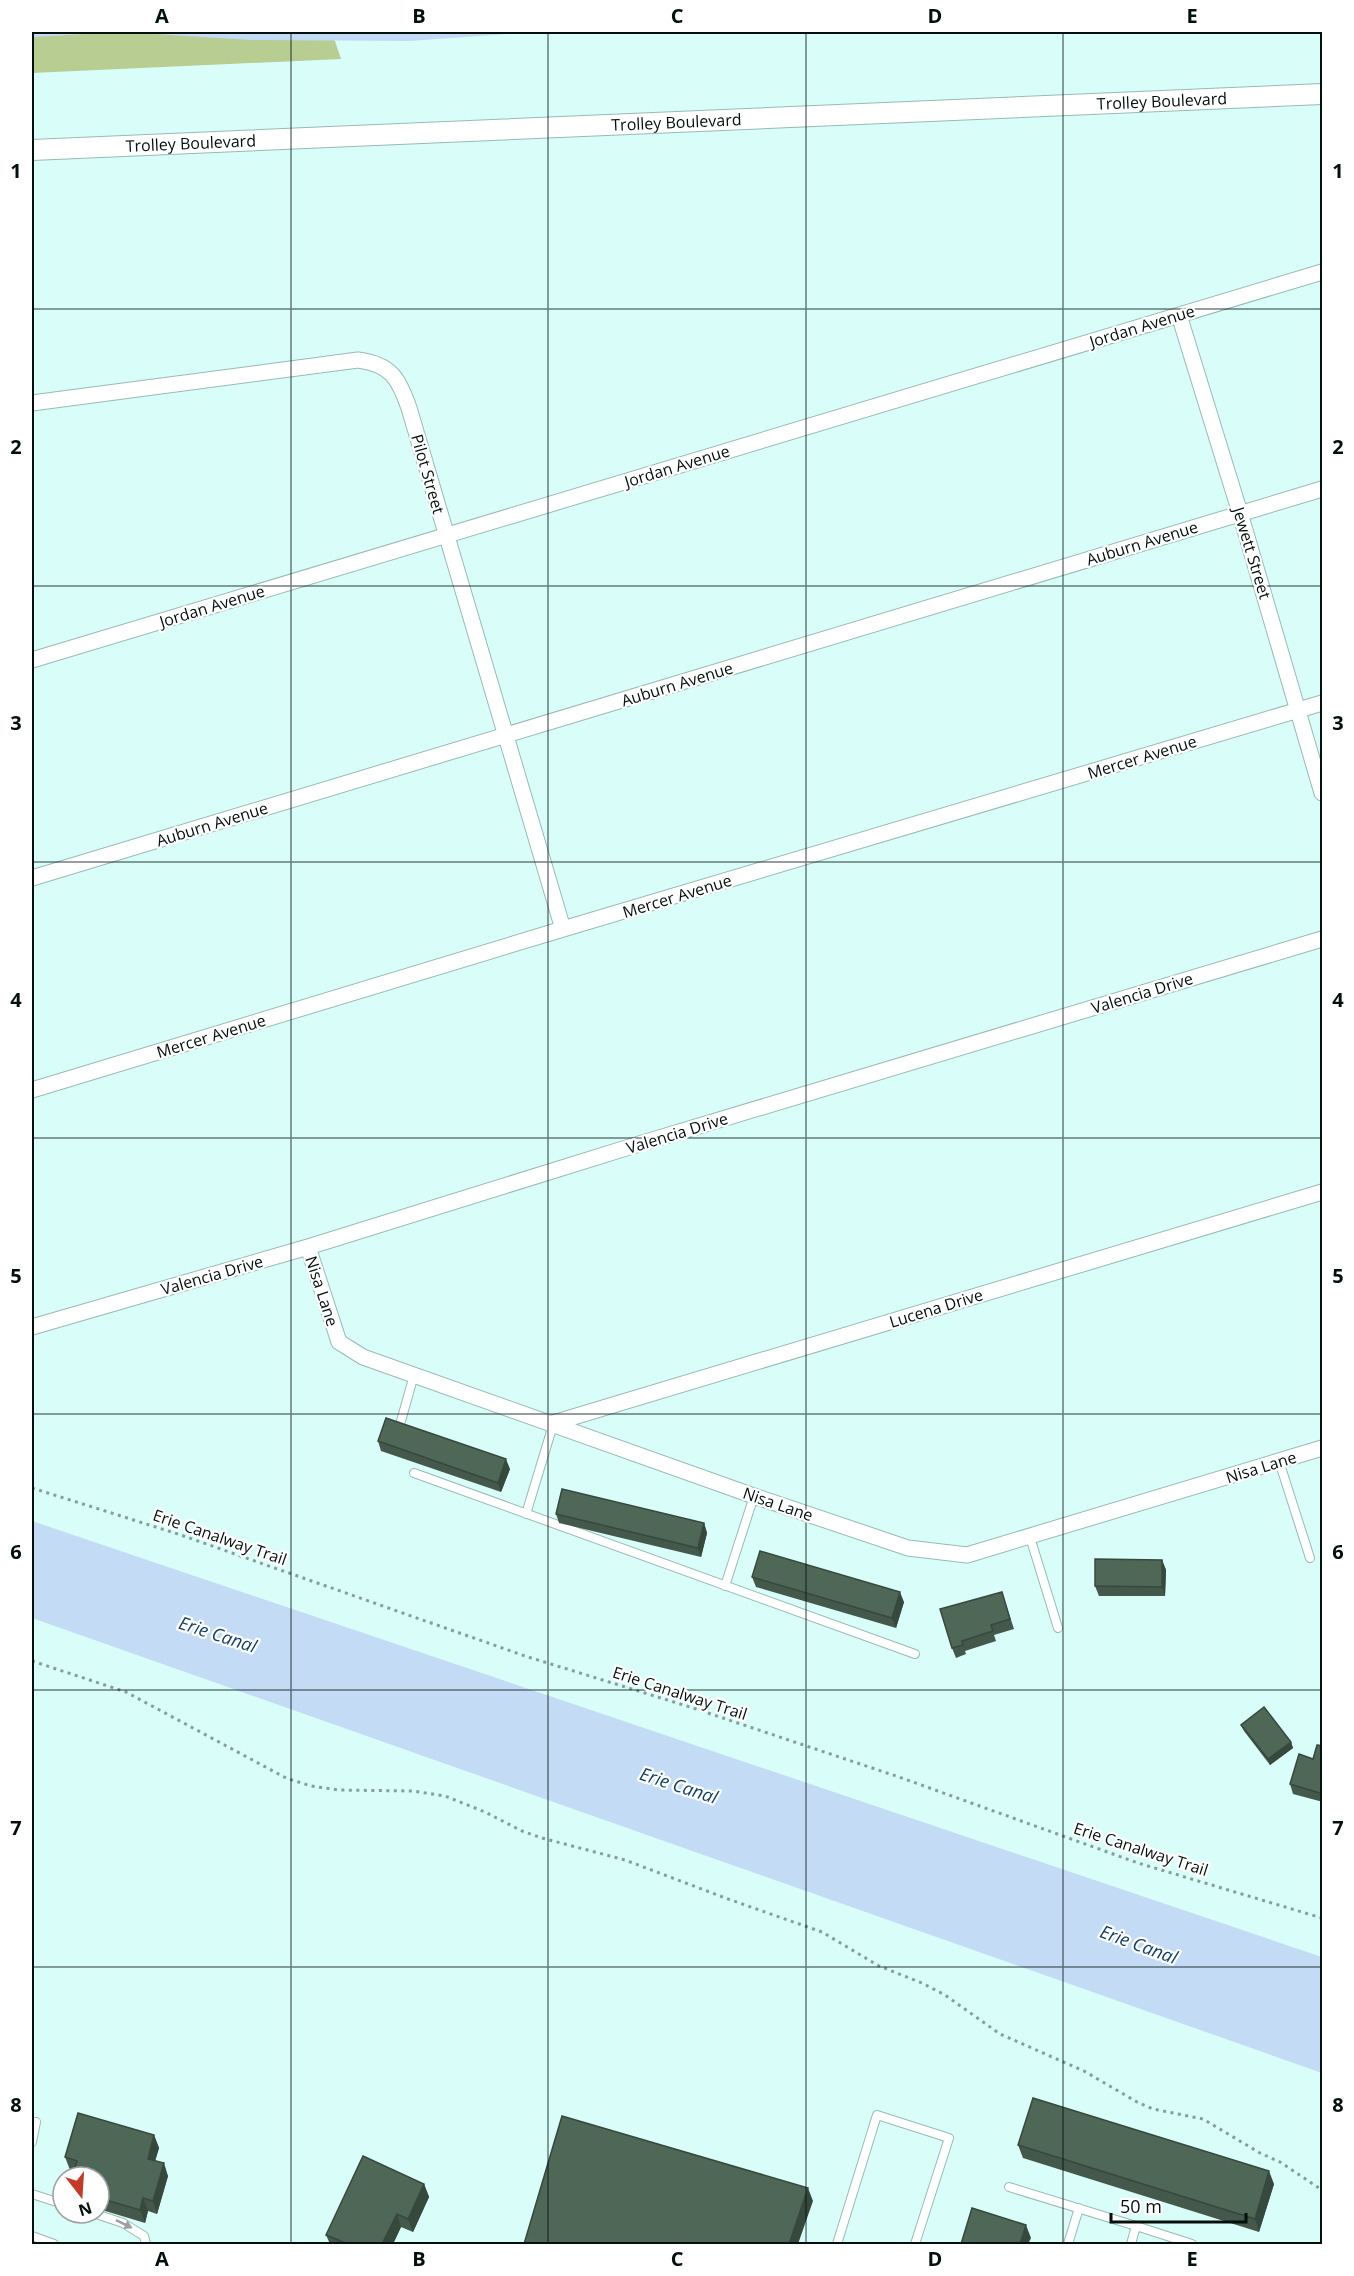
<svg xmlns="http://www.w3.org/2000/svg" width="1354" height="2276" font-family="'Open Sans',sans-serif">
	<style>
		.green { fill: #b8cd92 }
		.water { fill: #c3dbf5 }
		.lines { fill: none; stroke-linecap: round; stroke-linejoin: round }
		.service-casing { stroke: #97bab5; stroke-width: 10 }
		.minor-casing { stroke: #97bab5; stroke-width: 17 }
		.tertiary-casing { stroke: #97bab5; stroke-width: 22 }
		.path { stroke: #849f9b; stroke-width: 3; stroke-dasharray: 3 4.5; stroke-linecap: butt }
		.service { stroke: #fff; stroke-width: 8 }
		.minor { stroke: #fff; stroke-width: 15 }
		.tertiary { stroke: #fff; stroke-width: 20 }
		.wall { fill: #44594b }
		.shaded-wall { fill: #37483d }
		.building { fill: #4f6757; stroke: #37483d; stroke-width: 1.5 }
		.oneway { fill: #9b9f9f }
		.grid { fill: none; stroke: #04100e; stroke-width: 1.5; stroke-opacity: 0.55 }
		.labels { text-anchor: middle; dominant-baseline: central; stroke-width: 4.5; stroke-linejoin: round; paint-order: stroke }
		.street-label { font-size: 16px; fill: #04100e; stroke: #fff }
		.water-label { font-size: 18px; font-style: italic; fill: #123f67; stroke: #fff }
		.neatline { fill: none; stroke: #04100e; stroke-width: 2 }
		.grid-label { font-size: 20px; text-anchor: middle; font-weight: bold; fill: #04100e }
	</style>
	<rect width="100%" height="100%" fill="#d9fef9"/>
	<!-- green -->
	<path class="green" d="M32 32H332L341 59 32 73Z"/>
	<!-- water -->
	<path class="water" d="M32 32H534L410 41 251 40 122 32 32 37Z
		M32 1521 1322 1957V2073L32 1618Z"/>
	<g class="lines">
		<!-- service casing -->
		<g class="service-casing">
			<path id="service" d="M401 1421 414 1375
				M1279 1461 1310 1558
				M414 1473 915 1654
				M526 1514 553 1425
				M1030 1537 1058 1628
				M725 1586 754 1496
				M32 2142 36 2122
				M1009 2187 1136 2226
				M32 2194 63 2204
				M93 2213 123 2223 144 2236 146 2244
				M32 2236 54 2244
				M837 2244 877 2115 949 2138 915 2244
				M1068 2244 1079 2208
				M1131 2244 1136 2226 1192 2244"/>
		</g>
		<!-- minor casing -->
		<g class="minor-casing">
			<path id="minor" d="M1179 315 1240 513 1322 793
				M32 403 358 360C391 364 399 379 409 408L563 929
				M32 660 1322 272
				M32 878 1322 489
				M32 1090 563 929 1322 703
				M308 1247 339 1342 363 1357 754 1496 908 1548 967 1555 1322 1448
				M32 1327 308 1247 639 1144 1322 939
				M550 1424 1322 1192"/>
		</g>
		<!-- tertiary casing -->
		<g class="tertiary-casing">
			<g id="tertiary">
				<path id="s1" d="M32 150 1322 94"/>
			</g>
		</g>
		<!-- path -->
		<path class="path" d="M32 1488 178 1534 525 1656 690 1707 899 1777 1138 1863 1322 1918
			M32 1661 126 1692 286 1778 311 1786 339 1790 413 1791 445 1796 485 1812 522 1831 542 1838 625 1860 728 1899 822 1932 879 1966 922 1983 945 1995 1000 2034 1084 2071 1137 2102 1153 2109 1203 2119 1260 2153 1280 2162 1322 2190"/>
		<!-- service -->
		<use href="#service" class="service"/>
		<!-- minor -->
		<use href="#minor" class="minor"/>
		<!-- tertiary -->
		<use href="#tertiary" class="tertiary"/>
	</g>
	<!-- wall -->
	<path class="wall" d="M378 1441 510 1469 501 1492 381 1451Z
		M556 1514 704 1523 707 1533 701 1557 559 1523Z
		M1162 1560 1166 1570 1165 1596H1099L1095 1586Z
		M752 1577 904 1602 896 1628 756 1587Z
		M1002 1592 1014 1629 994 1635 996 1641 965 1651 966 1654 956 1658 952 1648Z
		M1241 1725 1291 1742 1293 1748 1270 1765 1244 1731Z
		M1323 1746V1802L1293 1794 1290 1784 1313 1759Z
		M154 2135 159 2148 155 2161 168 2176 157 2214 148 2211 145 2223 102 2210 99 2201V2177H76L74 2171 70 2170 65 2157Z
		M1018 2145 1274 2184 1259 2232 1023 2158Z
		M424 2184 429 2197 413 2232 401 2227 393 2244H330L326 2235Z"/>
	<!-- shaded-wall -->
	<path class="shaded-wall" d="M506 1459 510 1469 501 1492 498 1483Z
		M704 1523 707 1533 701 1557 698 1548Z
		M1162 1560 1166 1570 1165 1596 1162 1587Z
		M900 1592 904 1602 896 1628 892 1618Z
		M1291 1742 1293 1748 1270 1765 1268 1759Z
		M154 2135 159 2148 152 2171 148 2159Z
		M164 2163 168 2176 157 2214 153 2201Z
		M1269 2171 1274 2184 1259 2232 1255 2219Z
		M424 2184 429 2197 413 2232 408 2219Z
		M808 2188 813 2201 798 2244H789Z
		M143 2198 148 2211 145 2223 140 2210Z
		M397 2214 401 2227 393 2244H382Z
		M1026 2225 1031 2238 1028 2244H1020Z"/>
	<!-- building -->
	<path class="building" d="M386 1418 506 1459 498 1483 378 1441Z
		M562 1489 704 1523 698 1548 556 1514Z
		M760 1551 900 1592 892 1618 752 1577Z
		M1095 1559 1162 1560V1587L1095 1586Z
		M1002 1592 1010 1619 991 1625 993 1631 962 1641 963 1645 952 1648 940 1609Z
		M1264 1707 1291 1742 1268 1759 1241 1725Z
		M1317 1745 1323 1746V1794L1290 1784 1299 1754 1313 1759Z
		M1033 2098 1269 2171 1255 2219 1018 2145Z
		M78 2113 154 2135 148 2159 164 2163 153 2201 143 2198 140 2210 99 2198 101 2188 99 2187V2177H85L86 2176 74 2172 77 2161 65 2157Z
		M562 2116 808 2188 789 2244H524Z
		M363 2156 424 2184 408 2219 397 2214 382 2244H348L326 2235Z
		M972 2208 1026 2225 1020 2244H961Z"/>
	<!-- one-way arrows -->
	<defs><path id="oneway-solid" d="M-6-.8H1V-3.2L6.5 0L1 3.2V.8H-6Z" transform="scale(1.5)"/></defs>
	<use class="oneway" href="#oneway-solid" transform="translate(124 2224) rotate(26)"/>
	<!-- grid -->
	<path class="grid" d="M291 32V2244M548 32V2244M806 32V2244M1063 32V2244M32 309H1322M32 586H1322M32 862H1322M32 1138H1322M32 1414H1322M32 1690H1322M32 1967H1322"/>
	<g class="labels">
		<!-- street labels -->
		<g class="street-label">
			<text stroke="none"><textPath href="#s1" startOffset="1131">Trolley Boulevard</textPath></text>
			<text stroke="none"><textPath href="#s1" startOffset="645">Trolley Boulevard</textPath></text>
			<text stroke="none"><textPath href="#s1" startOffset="159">Trolley Boulevard</textPath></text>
			<text transform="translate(1142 326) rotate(-17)">Jordan Avenue</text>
			<text transform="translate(677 466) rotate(-17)">Jordan Avenue</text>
			<text transform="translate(428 474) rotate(74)">Pilot Street</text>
			<text transform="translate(1142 543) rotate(-17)">Auburn Avenue</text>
			<text transform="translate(1252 553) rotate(73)">Jewett Street</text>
			<text transform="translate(212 606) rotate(-17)">Jordan Avenue</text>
			<text transform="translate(677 684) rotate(-17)">Auburn Avenue</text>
			<text transform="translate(1142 757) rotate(-17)">Mercer Avenue</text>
			<text transform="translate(212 824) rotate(-17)">Auburn Avenue</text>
			<text transform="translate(677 896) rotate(-17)">Mercer Avenue</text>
			<text transform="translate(1142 993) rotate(-17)">Valencia Drive</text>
			<text transform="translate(211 1036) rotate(-17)">Mercer Avenue</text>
			<text transform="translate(677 1133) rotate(-17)">Valencia Drive</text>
			<text transform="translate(212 1275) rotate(-16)">Valencia Drive</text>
			<text transform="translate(322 1291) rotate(72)">Nisa Lane</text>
			<text transform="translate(936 1308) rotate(-17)">Lucena Drive</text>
			<text transform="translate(1261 1467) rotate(-17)">Nisa Lane</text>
			<text transform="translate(778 1504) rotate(19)">Nisa Lane</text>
			<text transform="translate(220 1537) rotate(19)">Erie Canalway Trail</text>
			<text transform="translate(680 1693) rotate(18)">Erie Canalway Trail</text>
			<text transform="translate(1141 1849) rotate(18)">Erie Canalway Trail</text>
		</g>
		<!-- water labels -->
		<g class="water-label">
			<text transform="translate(218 1634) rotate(18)">Erie Canal</text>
			<text transform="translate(679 1785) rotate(18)">Erie Canal</text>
			<text transform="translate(1139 1944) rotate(20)">Erie Canal</text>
		</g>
	</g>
	<!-- border -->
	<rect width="1354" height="2276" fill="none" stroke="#ffffff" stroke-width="66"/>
	<!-- north arrow -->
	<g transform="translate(81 2195) rotate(163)"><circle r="28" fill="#ffffff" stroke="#9b9f9f" stroke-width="1.5"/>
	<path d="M0-4.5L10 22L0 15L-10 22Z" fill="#c53926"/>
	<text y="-9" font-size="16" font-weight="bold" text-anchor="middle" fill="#04100e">N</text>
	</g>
	<!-- scale -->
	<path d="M1111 2213v9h135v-9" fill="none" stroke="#04100e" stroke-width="3"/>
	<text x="1120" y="2213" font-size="18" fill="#04100e" stroke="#ffffff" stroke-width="4.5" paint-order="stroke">50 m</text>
	<rect x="33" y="33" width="1288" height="2210" class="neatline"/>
	<g class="grid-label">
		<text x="162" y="23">A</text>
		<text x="419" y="23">B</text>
		<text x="677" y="23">C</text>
		<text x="935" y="23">D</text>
		<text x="1192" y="23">E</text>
		<text x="16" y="178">1</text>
		<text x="1338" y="178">1</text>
		<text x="16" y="454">2</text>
		<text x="1338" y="454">2</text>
		<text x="16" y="730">3</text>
		<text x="1338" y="730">3</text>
		<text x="16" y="1007">4</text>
		<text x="1338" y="1007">4</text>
		<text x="16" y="1283">5</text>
		<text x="1338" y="1283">5</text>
		<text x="16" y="1559">6</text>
		<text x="1338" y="1559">6</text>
		<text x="16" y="1835">7</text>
		<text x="1338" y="1835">7</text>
		<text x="16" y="2112">8</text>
		<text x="1338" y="2112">8</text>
		<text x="162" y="2266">A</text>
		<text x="419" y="2266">B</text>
		<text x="677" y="2266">C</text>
		<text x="935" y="2266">D</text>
		<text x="1192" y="2266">E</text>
	</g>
</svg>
